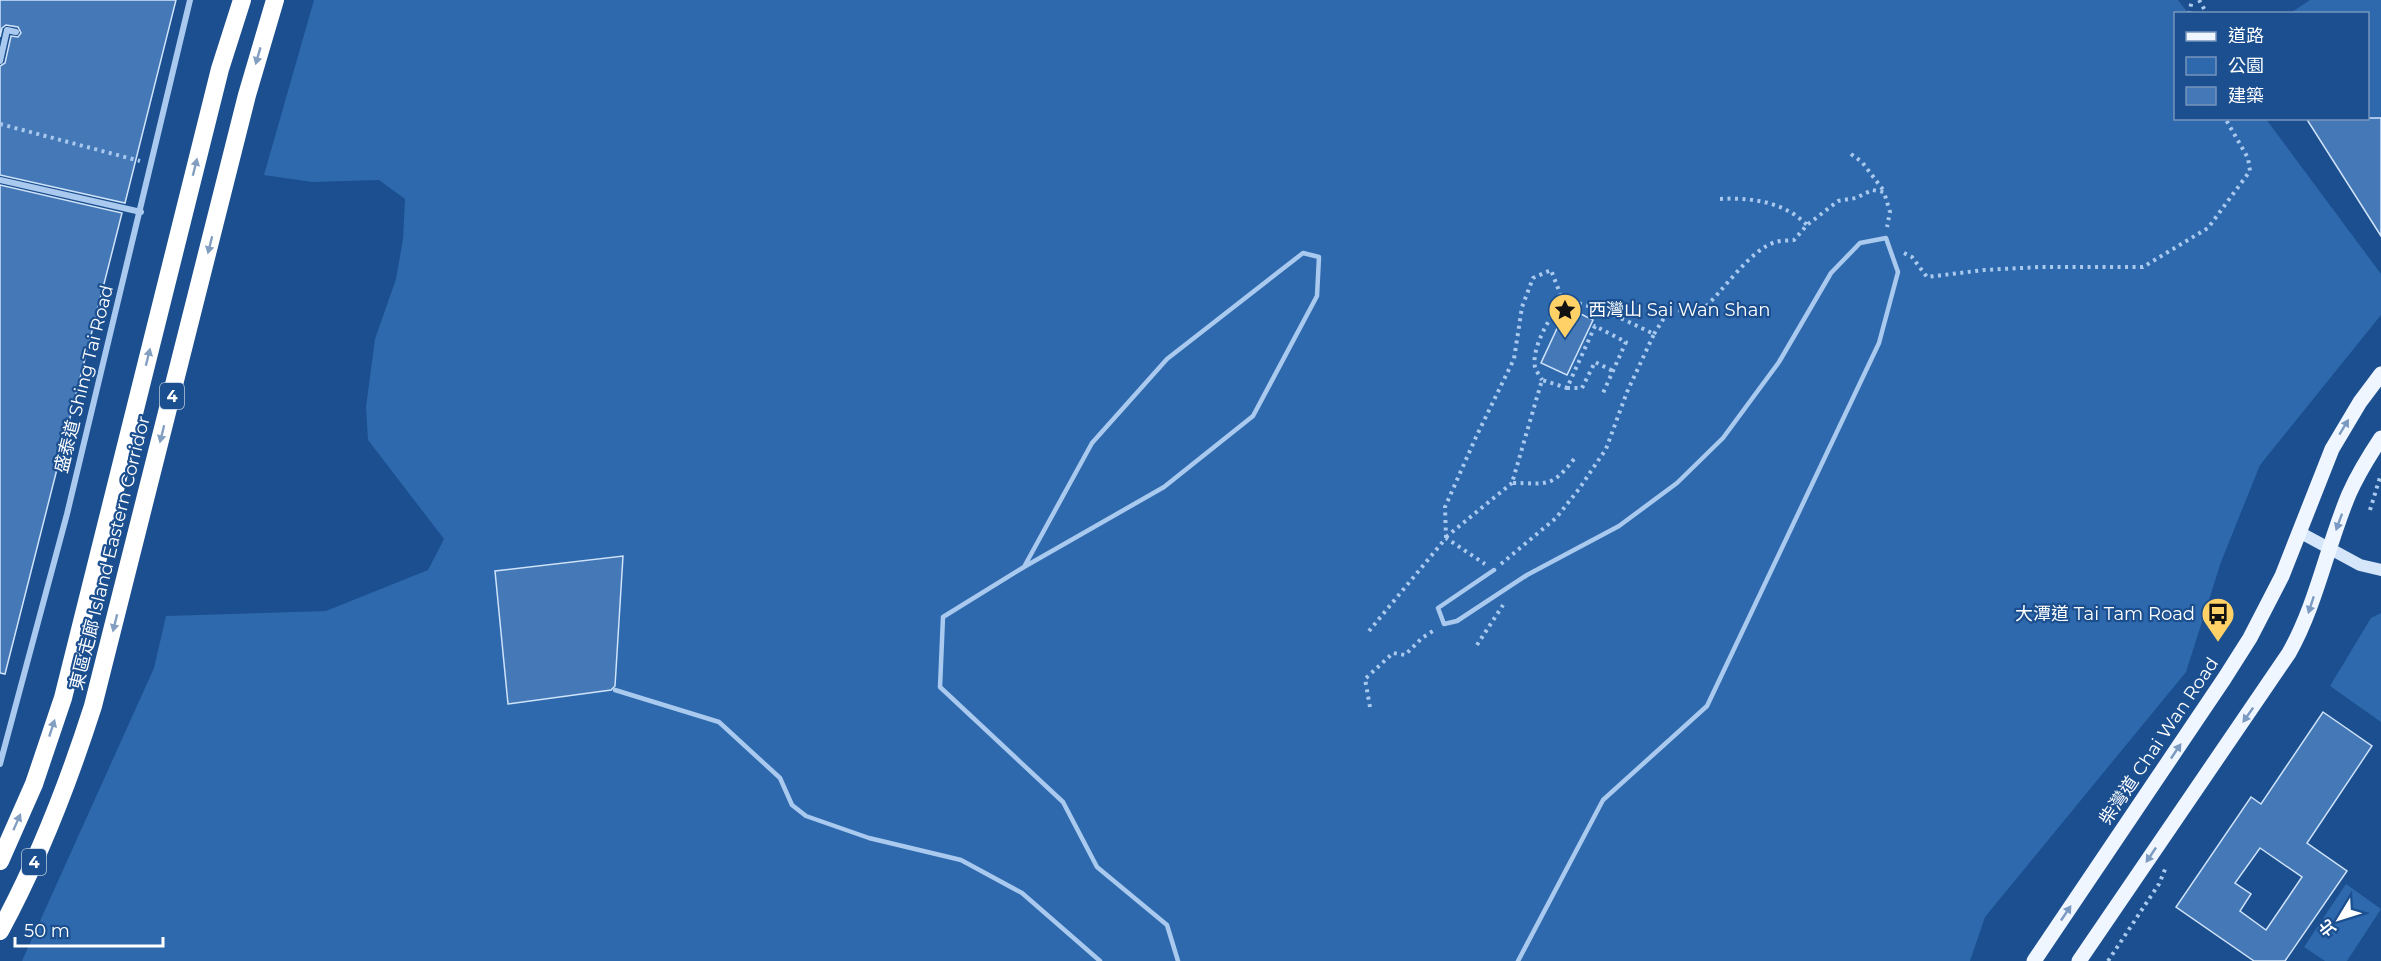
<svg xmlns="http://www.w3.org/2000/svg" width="2381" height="961" font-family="Montserrat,'Noto Sans TC',sans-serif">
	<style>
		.green { fill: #2e69ad }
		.building { fill: #4478b7; stroke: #cfe3fa; stroke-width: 1.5; fill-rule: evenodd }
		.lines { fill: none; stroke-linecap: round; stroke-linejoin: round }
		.path { stroke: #a9c9ee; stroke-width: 4; stroke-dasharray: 3 4.5; stroke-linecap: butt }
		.lane { stroke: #a9c9ee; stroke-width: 4.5 }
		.street { stroke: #a9c9ee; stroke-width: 6 }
		.secondary { stroke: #d6e6fa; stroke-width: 12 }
		.primary { stroke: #f0f6ff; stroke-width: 15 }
		.highway { stroke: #fff; stroke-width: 18 }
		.oneway { fill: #829ec1 }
		.oneway2 { fill: #7b9ac1 }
		.labels { text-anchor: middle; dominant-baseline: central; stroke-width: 4.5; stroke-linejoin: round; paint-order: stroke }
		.shield { fill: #1b4f8f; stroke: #bbcadd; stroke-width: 1.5 }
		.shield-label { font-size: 16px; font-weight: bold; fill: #fff }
		.poi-label { font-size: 18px; fill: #fff; stroke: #1b4f8f; text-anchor: start }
		.street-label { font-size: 18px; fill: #fff; stroke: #1b4f8f }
	</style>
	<rect width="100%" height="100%" fill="#1b4f8f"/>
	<!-- green -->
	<path class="green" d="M314 0H2178L2188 13 2176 14V118L2266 119 2381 274V315L2260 465 2221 562 2186 672 1985 917 1970 961H22L154 668 166 616 326 611 428 570 444 539 368 440 366 407 375 339 396 279 403 239 405 199 379 180 312 182 264 175Z
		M2310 0H2381V218L2368 118V14H2289Z
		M2381 613V722L2330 686 2371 618Z
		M2346 884 2381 909 2347 961H2325L2304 947Z"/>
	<!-- building -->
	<path class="building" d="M0 0H176L125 203 0 175V66L5 63 11 36 18 37 21 33 18 27 6 25 2 28 0 37Z
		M2306 118H2381V236Z
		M0 185 122 213 5 674 0 673Z
		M1567 307 1593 320 1567 375 1541 363Z
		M623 556 615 686 611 690 508 704 495 571Z
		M2323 712 2372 746 2307 843 2347 871 2285 961H2254L2176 907 2251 797 2261 804ZM2260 848 2302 877 2266 930 2240 911 2251 894 2235 883Z"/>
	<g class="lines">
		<!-- path -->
		<path class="path" d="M2199 0 2207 14
			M2189 14 2192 0
			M0 124 140 161
			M1851 154 1862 162 1884 191
			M1720 199C1750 197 1785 202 1807 225
			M1904 253 1912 257 1927 277 1984 270 2040 267H2143L2208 228 2250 171 2248 158 2225 118
			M1654 334 1669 310 1701 311C1722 293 1751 248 1776 242 1781 240 1788 241 1794 240L1807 225 1838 201 1856 198 1872 190 1884 192 1890 212 1887 227
			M1567 388H1582L1595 362 1613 371
			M1574 459C1551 489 1546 483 1512 483L1542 380 1567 388 1595 326 1626 342 1603 393
			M2370 510 2381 474
			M1446 537 1512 483
			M1446 538 1445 507 1476 437 1514 359 1522 307 1533 278 1551 270 1563 301
			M1501 564 1556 518 1579 489 1606 449 1627 392 1654 334C1624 320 1596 304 1563 301 1551 314 1531 348 1535 367 1536 371 1540 376 1542 380
			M1369 631 1446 538 1485 564
			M1477 645 1503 605
			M1370 707 1365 679 1393 653 1405 655 1422 638 1436 629
			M2108 961 2159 884 2166 867"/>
		<!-- lane -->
		<path class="lane" d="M1024 567 1164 487 1253 416 1317 296 1319 257 1303 253 1167 359 1092 443 1024 567 943 617 940 687 1063 802 1097 867 1167 925 1178 961
			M1494 570 1438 608 1444 624 1457 621 1527 575 1619 526 1677 483 1723 438 1779 362 1831 273 1860 243 1886 238 1898 272 1879 343 1707 706 1603 800 1518 961
			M615 690 719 722 780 778 792 805 806 816 869 838 961 860 1022 893 1100 961"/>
		<!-- street -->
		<path class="street" d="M0 61 7 30 16 32
			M0 180 141 212
			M0 764 67 514 190 0"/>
		<!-- secondary -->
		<path class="secondary" d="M2301 533 2360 565 2381 570"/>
		<!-- primary -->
		<path class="primary" d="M2034 961 2224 679 2250 638 2282 576 2332 449 2360 402 2381 374
			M2079 961 2289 653C2317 603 2327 546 2349 494 2358 474 2369 456 2381 438"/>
		<!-- highway -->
		<path class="highway" d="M0 861 34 784 63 698 220 69 242 0
			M0 931C39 859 68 784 93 706L247 95 275 0"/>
	</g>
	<!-- one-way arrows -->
	<defs><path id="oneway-solid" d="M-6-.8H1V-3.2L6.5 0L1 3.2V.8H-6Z" transform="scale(1.5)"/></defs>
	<g class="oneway">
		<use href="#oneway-solid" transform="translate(258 56) rotate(106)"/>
		<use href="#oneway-solid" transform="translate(195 167) rotate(-76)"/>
		<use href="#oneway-solid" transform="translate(210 245) rotate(104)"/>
		<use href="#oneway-solid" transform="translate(148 357) rotate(-76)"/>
		<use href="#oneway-solid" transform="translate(162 434) rotate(104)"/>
		<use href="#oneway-solid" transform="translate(115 623) rotate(104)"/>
		<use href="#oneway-solid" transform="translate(52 728) rotate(-72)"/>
		<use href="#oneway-solid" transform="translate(17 822) rotate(-66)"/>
	</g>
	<g class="oneway2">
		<use href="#oneway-solid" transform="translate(2344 427) rotate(-59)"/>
		<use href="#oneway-solid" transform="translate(2339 522) rotate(110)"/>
		<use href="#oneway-solid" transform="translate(2311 605) rotate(108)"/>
		<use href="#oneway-solid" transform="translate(2248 715) rotate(125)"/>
		<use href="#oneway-solid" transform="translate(2176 751) rotate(-56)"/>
		<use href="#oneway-solid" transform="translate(2151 855) rotate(124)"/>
		<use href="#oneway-solid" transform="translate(2066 913) rotate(-56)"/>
	</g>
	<!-- icons -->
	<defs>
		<g id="sight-pin" transform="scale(1.725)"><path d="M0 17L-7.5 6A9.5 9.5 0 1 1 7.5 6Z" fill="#ffd166" stroke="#1b4f8f"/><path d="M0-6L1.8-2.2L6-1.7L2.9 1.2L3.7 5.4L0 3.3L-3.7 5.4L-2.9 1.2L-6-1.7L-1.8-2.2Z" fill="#111"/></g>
		<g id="bus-pin" transform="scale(1.725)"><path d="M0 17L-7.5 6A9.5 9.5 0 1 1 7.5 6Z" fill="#ffd166" stroke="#1b4f8f"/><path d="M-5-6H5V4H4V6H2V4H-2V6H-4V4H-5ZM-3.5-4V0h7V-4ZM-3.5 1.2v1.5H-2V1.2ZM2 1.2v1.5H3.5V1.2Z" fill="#111"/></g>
	</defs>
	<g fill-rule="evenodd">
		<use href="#sight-pin" x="1565" y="310"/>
		<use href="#bus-pin" x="2218" y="614"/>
	</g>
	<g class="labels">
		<!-- shield labels -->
		<g class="shield">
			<rect x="160" y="383" width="24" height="26" rx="4.5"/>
			<rect x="22" y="849" width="24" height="26" rx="4.5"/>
		</g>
		<g class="shield-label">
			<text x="172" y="396">4</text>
			<text x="34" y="862">4</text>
		</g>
		<!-- poi labels -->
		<g class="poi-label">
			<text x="1588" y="310">西灣山 Sai Wan Shan</text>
			<text x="2195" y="614" text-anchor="end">大潭道 Tai Tam Road</text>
		</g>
		<!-- street labels -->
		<g class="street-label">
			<text transform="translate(84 379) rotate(-76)">盛泰道 Shing Tai Road</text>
			<text transform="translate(110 553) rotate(-76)">東區走廊 Island Eastern Corridor</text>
			<text transform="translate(2159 741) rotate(-56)">柴灣道 Chai Wan Road</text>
		</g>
	</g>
	<!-- legend -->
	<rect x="2174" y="12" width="195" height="108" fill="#1b4f8f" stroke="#7695bc" stroke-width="1.5"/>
	<rect x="2186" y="32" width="30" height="9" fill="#f0f6ff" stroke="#7695bc" stroke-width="1.5"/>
	<text x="2228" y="42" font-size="18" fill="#ffffff">道路</text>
	<rect x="2186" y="57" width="30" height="18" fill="#2e69ad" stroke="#7695bc" stroke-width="1.5"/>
	<text x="2228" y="72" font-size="18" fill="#ffffff">公園</text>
	<rect x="2186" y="87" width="30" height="18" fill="#4478b7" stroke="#7695bc" stroke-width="1.5"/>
	<text x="2228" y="102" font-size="18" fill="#ffffff">建築</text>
	<!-- north arrow -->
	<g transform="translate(2339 919) rotate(232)" stroke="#1b4f8f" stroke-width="4.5" paint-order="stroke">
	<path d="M0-4.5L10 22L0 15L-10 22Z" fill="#ffffff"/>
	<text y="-9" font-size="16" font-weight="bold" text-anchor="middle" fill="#ffffff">北</text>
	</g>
	<!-- scale -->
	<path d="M15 937v9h148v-9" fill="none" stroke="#ffffff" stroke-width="3"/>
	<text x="24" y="937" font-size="18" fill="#ffffff" stroke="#1b4f8f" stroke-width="4.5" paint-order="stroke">50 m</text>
</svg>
